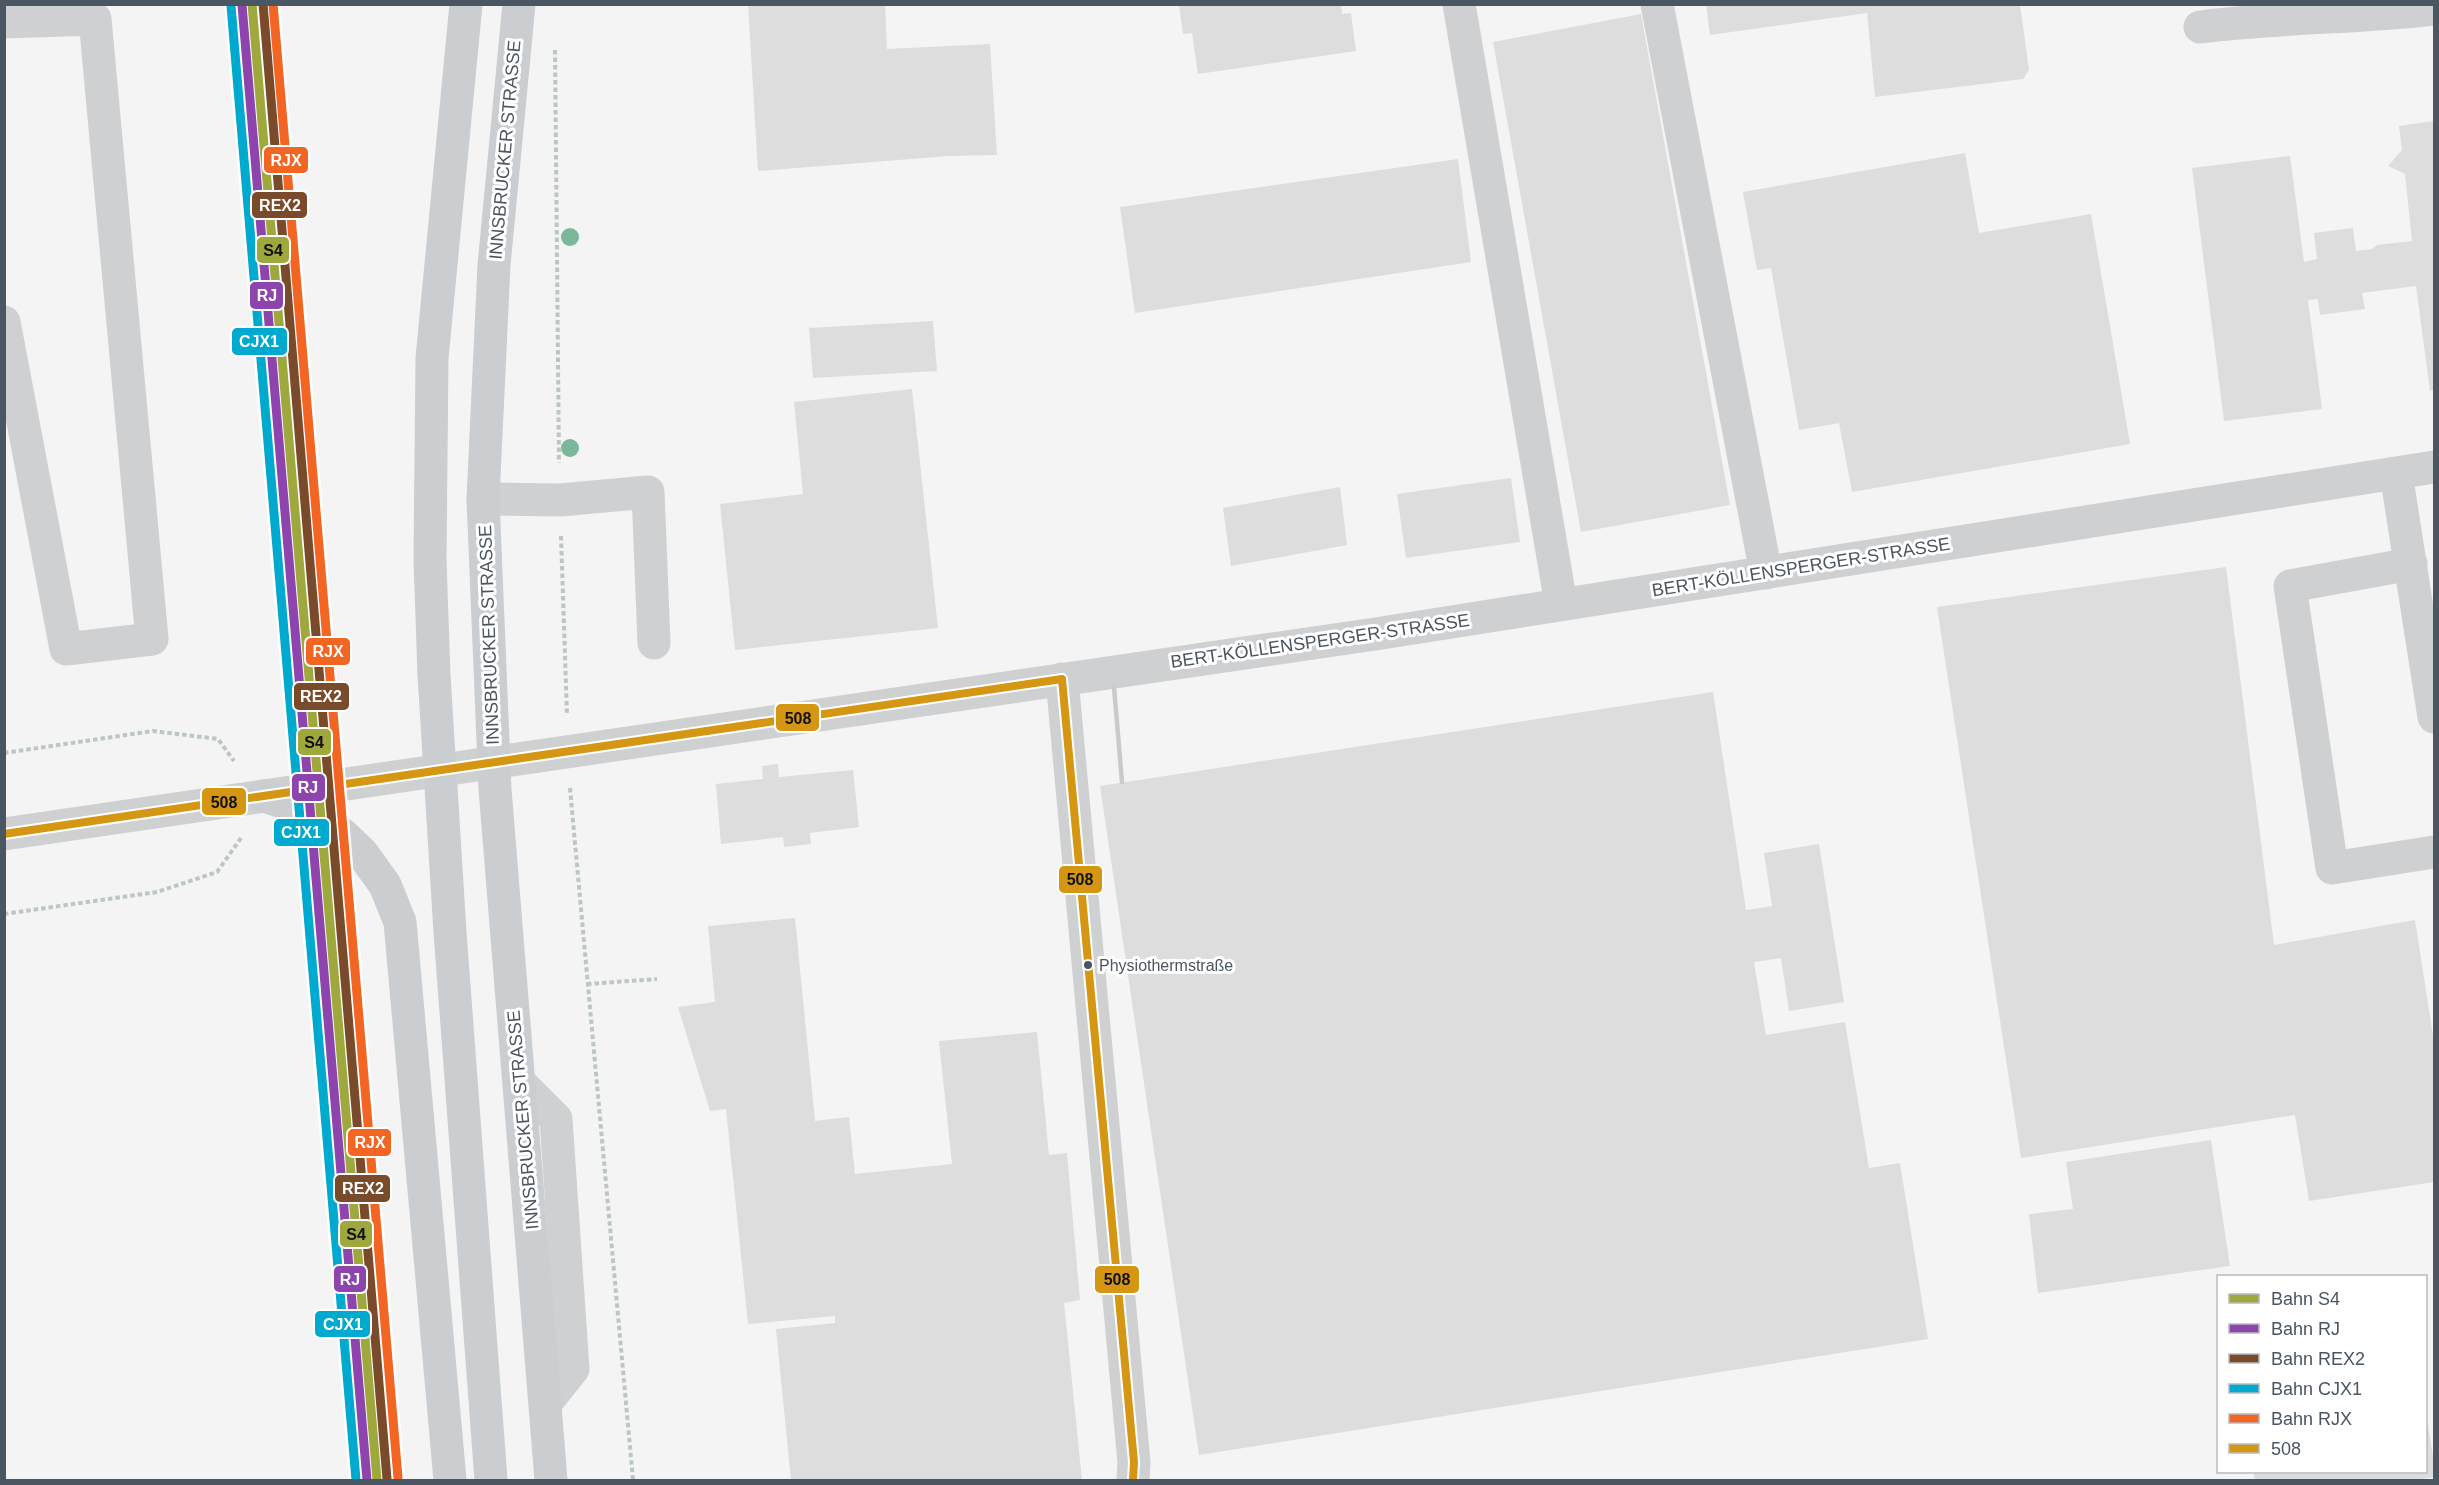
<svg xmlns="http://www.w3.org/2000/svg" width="2439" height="1485" font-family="Arial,sans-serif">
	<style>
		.building { fill: #ddddde }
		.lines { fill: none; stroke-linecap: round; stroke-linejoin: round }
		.path { stroke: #bcc7c4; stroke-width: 4; stroke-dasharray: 4.5 3; stroke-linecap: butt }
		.minor { stroke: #ced0d2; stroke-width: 33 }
		.major { stroke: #caced1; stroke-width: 33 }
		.rail { stroke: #c9cacc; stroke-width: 4.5 }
		.bus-1-casing { stroke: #fff; stroke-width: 12 }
		.bus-1 { stroke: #d49613; stroke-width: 8 }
		.rail-1-casing { stroke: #fff; stroke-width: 14 }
		.rail-2-casing { stroke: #fff; stroke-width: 14 }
		.rail-3-casing { stroke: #fff; stroke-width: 14 }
		.rail-4-casing { stroke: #fff; stroke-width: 14 }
		.rail-5-casing { stroke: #fff; stroke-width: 14 }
		.rail-1 { stroke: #9fa83c; stroke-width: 9 }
		.rail-2 { stroke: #8e44ad; stroke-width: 9 }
		.rail-3 { stroke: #7a4b2a; stroke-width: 9 }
		.rail-4 { stroke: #00a9ce; stroke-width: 9 }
		.rail-5 { stroke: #f26522; stroke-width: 9 }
		.tree { fill: #7ab899 }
		.bus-dot { fill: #4a5661; stroke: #fff; stroke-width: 2 }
		.labels { text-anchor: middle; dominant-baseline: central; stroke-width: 6; stroke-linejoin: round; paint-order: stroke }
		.bus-label { font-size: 16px; fill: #4a5661; stroke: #fff; text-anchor: start }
		.street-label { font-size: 18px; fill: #4a5661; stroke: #fff }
		.line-badge { stroke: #fff; stroke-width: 2 }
		.badge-label { font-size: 16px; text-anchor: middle; font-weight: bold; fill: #fff }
		.pale-badge-label { font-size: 16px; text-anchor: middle; font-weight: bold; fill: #111 }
	</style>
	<rect width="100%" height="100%" fill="#f4f4f4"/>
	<!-- building -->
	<path class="building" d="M748 4H885L887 49 990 44 997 155 949 156 758 171Z
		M1179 4H1341L1342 14 1351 13 1356 51 1198 74 1192 33 1183 34Z
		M1706 4H2020L2029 70 2023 79 1875 97 1867 13 1710 35Z
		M1641 14 1730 505 1581 532 1493 42Z
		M2434 121V390L2430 391 2416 286 2362 293 2365 309 2320 315 2318 299 2308 300 2322 409 2224 421 2192 168 2290 156 2304 262 2317 259 2314 233 2353 228 2356 251 2372 249 2377 245 2412 241 2405 174 2388 166 2402 150 2399 126Z
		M1965 153 1979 233 2091 214 2130 444 1852 492 1839 423 1799 430 1771 268 1757 270 1743 192Z
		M1458 159 1471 262 1135 313 1120 207Z
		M933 321 937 371 813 378 809 328Z
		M912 389 938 628 735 650 720 504 803 494 794 402Z
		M1511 478 1520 542 1406 558 1397 494Z
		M1340 487 1347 545 1231 566 1223 508Z
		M2226 567 2274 945 2415 920 2434 1042V1182L2309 1201 2295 1115 2021 1158 1937 607Z
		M1713 692 1746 910 1772 906 1764 853 1819 844 1844 1002 1789 1011 1781 958 1754 962 1766 1035 1845 1022 1869 1168 1900 1163 1928 1339 1199 1455 1100 786Z
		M778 764 779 777 853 770 859 827 810 833 811 844 784 847 783 837 721 844 716 784 763 779 762 766Z
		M795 918 815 1121 849 1117 855 1174 952 1164 939 1041 1037 1032 1049 1155 1067 1153 1080 1300 1064 1303 1082 1480H791L776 1329 835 1323V1316L748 1324 726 1109 710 1111 678 1007 715 1002 708 926Z
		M2211 1140 2230 1266 2038 1293 2029 1214 2073 1209 2066 1162Z
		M2426 1413 2434 1462V1477L2415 1480H2255L2253 1472H2426Z"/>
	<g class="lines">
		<!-- path -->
		<path class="path" d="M555 50 559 463
			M561 536 567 715
			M4 753 153 731 218 739 234 761
			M570 788 633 1480
			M4 914 157 892 217 872 241 838
			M587 984 657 979"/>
		<!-- minor -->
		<path class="minor" d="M1459 4 1561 604
			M1657 4 1766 573
			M4 22 95 19 152 639 66 649 4 322
			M2200 27C2278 17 2357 18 2434 9
			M2396 473 2434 717
			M483 499 560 500 648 492 654 643
			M2411 564 2290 586 2332 868 2434 852
			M1062 679 1134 1462 1133 1480
			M4 834 1382 633 2434 467
			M520 1083 556 1119 573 1369 545 1404"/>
		<!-- major -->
		<path class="major" d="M466 4 432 358 430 560 434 675 450 932 491 1480
			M519 4 494 265 483 499 495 789 551 1480
			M264 796 307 810 342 834 362 853 385 885 400 922 450 1480"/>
		<!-- rail -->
		<path class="rail" d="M1114 687 1122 782"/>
		<!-- bus-1 casing -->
		<g class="bus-1-casing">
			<path id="bus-1" d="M1062 679 1134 1462 1133 1480
				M4 834 1062 679"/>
		</g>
		<!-- bus-1 -->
		<use href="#bus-1" class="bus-1"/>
		<!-- rail-1 casing -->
		<g class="rail-1-casing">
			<path id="rail-1" d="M252 4 377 1480"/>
		</g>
		<!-- rail-2 casing -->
		<g class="rail-2-casing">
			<path id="rail-2" d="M242 5 367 1480"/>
		</g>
		<!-- rail-3 casing -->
		<g class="rail-3-casing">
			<path id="rail-3" d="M263 4 387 1479"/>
		</g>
		<!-- rail-4 casing -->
		<g class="rail-4-casing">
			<path id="rail-4" d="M231 6 356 1480"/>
		</g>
		<!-- rail-5 casing -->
		<g class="rail-5-casing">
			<path id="rail-5" d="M273 4 398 1478"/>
		</g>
		<!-- rail-1 -->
		<use href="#rail-1" class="rail-1"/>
		<!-- rail-2 -->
		<use href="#rail-2" class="rail-2"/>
		<!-- rail-3 -->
		<use href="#rail-3" class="rail-3"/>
		<!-- rail-4 -->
		<use href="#rail-4" class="rail-4"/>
		<!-- rail-5 -->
		<use href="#rail-5" class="rail-5"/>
	</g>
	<!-- trees -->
	<g class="tree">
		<circle cx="570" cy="237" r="9"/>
		<circle cx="570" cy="448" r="9"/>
	</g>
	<!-- markers -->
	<circle class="bus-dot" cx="1088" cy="965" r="5"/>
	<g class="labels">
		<!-- bus labels -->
		<g class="bus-label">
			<text x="1099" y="965">Physiothermstraße</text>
		</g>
		<!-- street labels -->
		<g class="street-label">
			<text transform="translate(505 150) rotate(-85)">INNSBRUCKER STRASSE</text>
			<text transform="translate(1801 567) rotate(-9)">BERT-KÖLLENSPERGER-STRASSE</text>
			<text transform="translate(489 635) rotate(-92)">INNSBRUCKER STRASSE</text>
			<text transform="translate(1320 641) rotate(-8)">BERT-KÖLLENSPERGER-STRASSE</text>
			<text transform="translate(523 1120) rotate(-95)">INNSBRUCKER STRASSE</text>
		</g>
	</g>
	<g class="line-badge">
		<rect x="263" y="146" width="46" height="28" rx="6" fill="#f26522"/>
		<rect x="251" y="191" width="57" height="28" rx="6" fill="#7a4b2a"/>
		<rect x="256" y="236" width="34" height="28" rx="6" fill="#9fa83c"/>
		<rect x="249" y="281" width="35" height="29" rx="6" fill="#8e44ad"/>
		<rect x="231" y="327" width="57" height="29" rx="6" fill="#00a9ce"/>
		<rect x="305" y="637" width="46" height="29" rx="6" fill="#f26522"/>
		<rect x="293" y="682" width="57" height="29" rx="6" fill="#7a4b2a"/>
		<rect x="775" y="703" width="45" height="29" rx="6" fill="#d49613"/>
		<rect x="297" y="728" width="35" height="28" rx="6" fill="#9fa83c"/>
		<rect x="291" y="773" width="35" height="29" rx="6" fill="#8e44ad"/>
		<rect x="201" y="787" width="46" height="29" rx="6" fill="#d49613"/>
		<rect x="273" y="818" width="57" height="29" rx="6" fill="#00a9ce"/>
		<rect x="1058" y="865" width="45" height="29" rx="6" fill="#d49613"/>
		<rect x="347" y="1128" width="45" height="29" rx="6" fill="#f26522"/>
		<rect x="334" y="1174" width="57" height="29" rx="6" fill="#7a4b2a"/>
		<rect x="339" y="1220" width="34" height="28" rx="6" fill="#9fa83c"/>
		<rect x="333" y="1265" width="34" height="28" rx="6" fill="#8e44ad"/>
		<rect x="1094" y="1265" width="46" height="29" rx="6" fill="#d49613"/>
		<rect x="314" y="1310" width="57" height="28" rx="6" fill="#00a9ce"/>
	</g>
	<g class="badge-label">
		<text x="286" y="166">RJX</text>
		<text x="280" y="211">REX2</text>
		<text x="267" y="301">RJ</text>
		<text x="259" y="347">CJX1</text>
		<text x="328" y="657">RJX</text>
		<text x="321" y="702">REX2</text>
		<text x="308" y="793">RJ</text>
		<text x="301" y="838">CJX1</text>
		<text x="370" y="1148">RJX</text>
		<text x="363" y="1194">REX2</text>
		<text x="350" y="1285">RJ</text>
		<text x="343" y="1330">CJX1</text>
	</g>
	<g class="pale-badge-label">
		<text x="273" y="256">S4</text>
		<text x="798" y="724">508</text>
		<text x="314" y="748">S4</text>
		<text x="224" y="808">508</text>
		<text x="1080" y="885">508</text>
		<text x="356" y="1240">S4</text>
		<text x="1117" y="1285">508</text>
	</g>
	<!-- border -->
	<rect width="2439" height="1485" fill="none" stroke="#4a5661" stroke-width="12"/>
	<!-- legend -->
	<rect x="2217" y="1275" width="210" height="198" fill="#ffffff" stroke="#b7bbc0" stroke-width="1.5"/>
	<rect x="2229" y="1294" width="30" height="9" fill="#9fa83c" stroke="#b7bbc0" stroke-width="1.5"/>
	<text x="2271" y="1305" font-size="18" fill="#4a5661">Bahn S4</text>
	<rect x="2229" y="1324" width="30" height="9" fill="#8e44ad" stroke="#b7bbc0" stroke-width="1.5"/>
	<text x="2271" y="1335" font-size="18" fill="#4a5661">Bahn RJ</text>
	<rect x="2229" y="1354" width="30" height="9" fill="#7a4b2a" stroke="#b7bbc0" stroke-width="1.5"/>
	<text x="2271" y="1365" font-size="18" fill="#4a5661">Bahn REX2</text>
	<rect x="2229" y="1384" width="30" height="9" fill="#00a9ce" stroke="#b7bbc0" stroke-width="1.5"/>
	<text x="2271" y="1395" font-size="18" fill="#4a5661">Bahn CJX1</text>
	<rect x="2229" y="1414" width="30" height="9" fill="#f26522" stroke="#b7bbc0" stroke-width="1.5"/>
	<text x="2271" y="1425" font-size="18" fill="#4a5661">Bahn RJX</text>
	<rect x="2229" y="1444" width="30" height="9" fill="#d49613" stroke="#b7bbc0" stroke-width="1.5"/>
	<text x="2271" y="1455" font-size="18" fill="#4a5661">508</text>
</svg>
